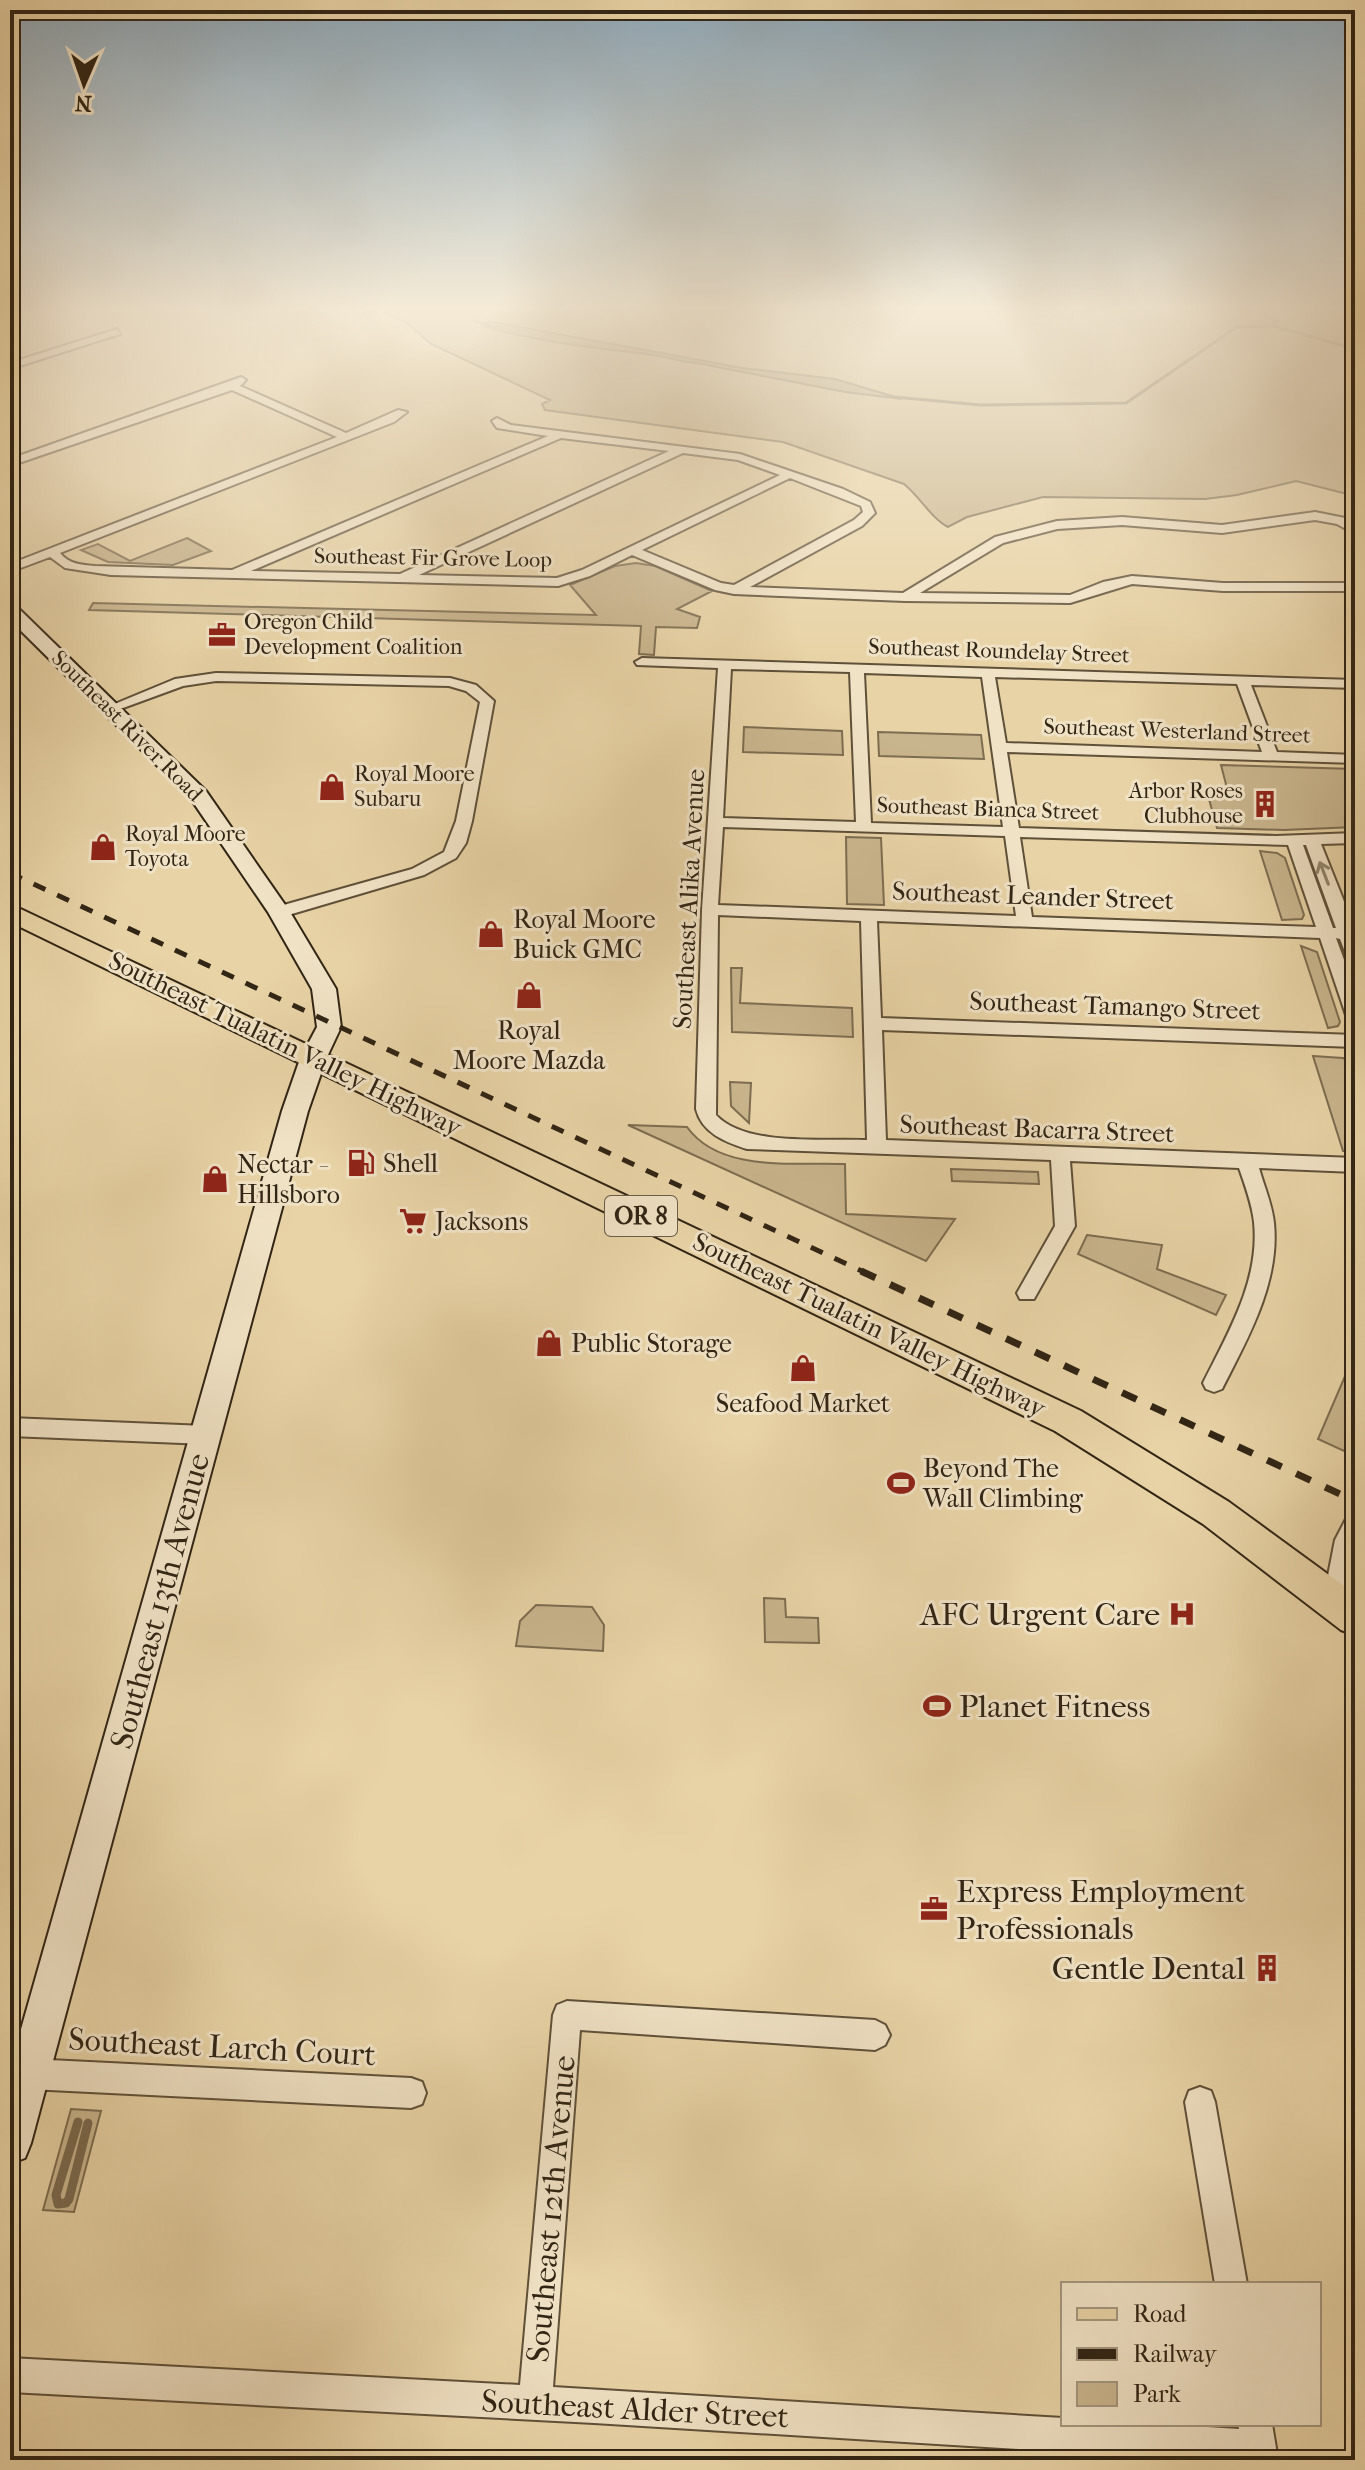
<svg xmlns="http://www.w3.org/2000/svg" width="1365" height="2470" font-family="'IM FELL French Canon',serif">
	<style>
		.green { fill: #c9b58d; stroke: #7d6d51; stroke-width: 2 }
		.water { fill: #aa9875; stroke: #7a6a4f; stroke-width: 2 }
		.lines { fill: none; stroke-linecap: round; stroke-linejoin: round }
		.stream-far1 { stroke: #7a6a4f; stroke-width: 3 }
		.stream { stroke: #7a6a4f; stroke-width: 9 }
		.street-casing { stroke: #5f5039; stroke-width: 4 }
		.secondary-casing { stroke: #312515; stroke-width: 4 }
		.primary-casing { stroke: #312515; stroke-width: 4 }
		.street { fill: #f0e2c5; fill-rule: evenodd }
		.secondary { fill: #f0e2c5; fill-rule: evenodd }
		.primary { fill: #e8d3a6; fill-rule: evenodd }
		.rail-far1 { stroke: #312515; stroke-width: 5; stroke-dasharray: 13 13; stroke-linecap: butt }
		.rail { stroke: #312515; stroke-width: 7; stroke-dasharray: 16 16; stroke-linecap: butt }
		.oneway { stroke: #90846d }
		.labels { text-anchor: middle; dominant-baseline: central; stroke-width: 6; stroke-linejoin: round; paint-order: stroke }
		.far-street-label { font-size: 22px; fill: #312515; stroke: #f0e2c5 }
		.far-poi-label { font-size: 22px; fill: #312515; stroke: #f0e2c5; text-anchor: start }
		.shield { fill: #f0e2c5; stroke: #6a5e4a; stroke-width: 2 }
		.shield-label { font-size: 24px; font-weight: bold; fill: #312515 }
		.street-label { font-size: 26px; fill: #312515; stroke: #f0e2c5 }
		.poi-label { font-size: 26px; fill: #312515; stroke: #f0e2c5; text-anchor: start }
		.near-street-label { font-size: 32px; fill: #312515; stroke: #f0e2c5 }
		.near-poi-label { font-size: 32px; fill: #312515; stroke: #f0e2c5; text-anchor: end }
	</style>
	<rect width="100%" height="100%" fill="#e8d3a6"/>
	<filter id="stains"><feTurbulence type="fractalNoise" baseFrequency=".0025" numOctaves="4"/><feColorMatrix values="0 0 0 0 .2 0 0 0 0 .09 0 0 0 0 .02 0 0 0 .5 -.17"/></filter>
	<radialGradient id="worn" r=".72"><stop offset=".6" stop-color="#630" stop-opacity="0"/><stop offset="1" stop-color="#630" stop-opacity=".3"/></radialGradient>
	<!-- green -->
	<path class="green" d="M382 311H1355V496L1296 481 1237 495 1205 499 1043 497 967 517 948 527C932 519 920 497 904 484L783 442 545 410 542 404 550 400 431 344 407 323Z
		M187 538 211 551 173 565 108 562 81 550 98 544 130 561Z
		M636 563 655 566 712 591 677 609 700 617 697 628 656 627 654 655 639 654 641 626 89 610 93 603 596 615 570 585 615 566Z
		M744 727 842 731 843 755 743 752Z
		M878 732 981 735 984 759 879 756Z
		M1221 765 1355 769V827L1284 830 1217 828 1209 799 1221 797 1228 792Z
		M846 837 881 838 884 905 847 904Z
		M1260 851 1277 853 1285 858 1304 915 1302 919 1282 920Z
		M1301 946 1317 952 1340 1022 1338 1026 1328 1028Z
		M731 968H742L740 1003 852 1008 853 1037 732 1032Z
		M1313 1056 1343 1058 1354 1064 1355 1151H1343Z
		M730 1082 751 1083 749 1123 731 1106Z
		M628 1125 687 1127C720 1173 794 1162 845 1164L846 1214 955 1219 926 1261Z
		M951 1169 1038 1172 1039 1184 952 1181Z
		M1087 1235 1162 1245 1157 1269 1226 1295 1216 1315 1078 1254Z
		M1355 1353V1430L1344 1451 1318 1439Z
		M764 1598 785 1599 786 1617 818 1618 819 1643 765 1642Z
		M536 1605 592 1607 604 1625 603 1651 516 1646 520 1621Z
		M71 2109 101 2111 74 2212 43 2210Z"/>
	<!-- water -->
	<path class="water" d="M488 321 742 368 835 379 902 399 845 392 697 363C681 362 665 356 646 354 597 348 528 341 482 325Z"/>
	<g class="lines">
		<!-- stream-far1 -->
		<path class="stream-far1" d="M1258 311 1277 322 1273 326
			M474 321 490 325
			M894 397 981 405 1126 403 1237 327 1273 326 1355 349"/>
		<!-- stream -->
		<path class="stream" d="M78 2122 56 2195 58 2204 66 2203 69 2199 88 2123"/>
		<!-- street casing -->
		<g class="street-casing">
			<path id="street" d="M117 329 120 334 10 369V363Z
				M241 377 246 380 240 386 346 433 398 410 407 412 394 422 60 553C69 564 81 565 95 566L232 570 548 436 497 428 492 421 497 418 511 425 740 454 843 489 870 502 875 513 862 526 750 587 903 593 995 537 1057 521 1122 517 1222 525 1315 512 1345 518 1355 525V534L1337 524 1315 520 1222 533 1122 525 1057 529 1003 543 920 593 1070 595 1103 582 1132 576 1223 583H1355V591H1223L1132 584 1070 603 905 601 734 594 715 590 632 555 590 576 558 586 111 575 65 568 50 557 10 572V564L337 437 232 390 10 466V459ZM561 438 669 451 400 574 251 571ZM683 453 738 460 780 475 582 570 557 578 419 575ZM790 478 861 506 863 512 854 520 734 585 721 583 642 550Z
				M642 658 1355 680V688L1251 685 1277 752 1355 755V763L1007 752 1019 828 1276 836 1355 833V843L1321 844 1355 929V963L1349 962 1340 939 1336 938 1355 990V1021L1346 1015 1320 938 877 921 881 1018 1355 1035V1047L882 1030 886 1140 1355 1158V1172L1259 1168C1264 1186 1272 1204 1274 1223 1280 1282 1248 1338 1222 1389L1214 1392 1206 1389 1203 1383C1228 1333 1260 1280 1254 1222 1252 1204 1245 1185 1239 1168L1070 1161 1075 1226 1034 1299H1020L1017 1293 1055 1226 1051 1160 747 1149C725 1142 702 1133 696 1109L702 910 718 668 637 665 635 662ZM731 669 850 672 856 822 723 818ZM864 673 982 677 1003 827 871 823ZM995 677 1237 684 1262 752 1006 743ZM723 827 1005 836 1016 916 718 905ZM1020 837 1288 845 1316 927 1032 917ZM1303 845H1306L1336 928H1333ZM718 915 861 921 867 1140C824 1138 746 1147 716 1115Z
				M216 673 450 678 476 685 494 701 472 821 466 843 456 858 424 875 285 916H273V908L412 869 444 852 456 821 480 702 466 691 449 686 216 681 183 686 112 712 105 708 175 679Z
				M10 1418 206 1426 214 1428 217 1435 214 1442 206 1444 10 1436Z
				M1355 1514C1355 1545 1357 1580 1344 1609L1335 1612 1326 1609 1323 1601 1335 1540 1347 1517Z
				M567 2001 875 2020 885 2025 890 2035 885 2045 875 2050 580 2030 553 2387 1063 2418V2424H1160L1239 2429 1238 2424H1272L1278 2460H1196L594 2423 10 2392V2358L520 2385 553 2015 557 2005Z
				M29 2059 411 2078 422 2082 426 2093 422 2104 411 2108 29 2089 19 2084 14 2074 19 2064Z
				M1200 2087 1211 2091 1215 2102 1247 2284H1215L1185 2102 1189 2091Z"/>
		</g>
		<!-- secondary casing -->
		<g class="secondary-casing">
			<path id="secondary" d="M10 605 16 606 206 791 290 912 336 989 341 1027 326 1059 308 1111 31 2143 25 2158 10 2164V2068L282 1111 300 1059 317 1027 312 989 268 912 191 799 10 620Z"/>
		</g>
		<!-- primary casing -->
		<g class="primary-casing">
			<path id="primary" d="M10 904 1081 1411 1229 1502 1355 1594V1635L1341 1630 1203 1524 1055 1431 10 922Z"/>
		</g>
		<!-- street -->
		<use href="#street" class="street"/>
		<!-- secondary -->
		<use href="#secondary" class="secondary"/>
		<!-- primary -->
		<use href="#primary" class="primary"/>
		<!-- rail-far1 -->
		<path class="rail-far1" d="M10 873 866 1273"/>
		<!-- rail -->
		<path class="rail" d="M861 1271 1355 1501"/>
	</g>
	<!-- one-way arrows -->
	<defs><path id="oneway-shaft" d="M-6 0H5M1.5-3L5.5 0L1.5 3" fill="none" stroke-width="1.6" stroke-linecap="round" stroke-linejoin="round" transform="scale(2)"/></defs>
	<use class="oneway" href="#oneway-shaft" transform="translate(1324 873) rotate(-111)"/>
	<!-- sky -->
	<linearGradient id="sky" x2="0" y2="1"><stop stop-color="#8fa9ba"/><stop offset="0.47" stop-color="#f5ebd7"/><stop offset="1" stop-color="#f5ebd7" stop-opacity="0"/></linearGradient>
	<rect width="1365" height="657" fill="url(#sky)"/>
	<!-- icons -->
	<defs>
		<g id="office-bare" transform="scale(2.16)"><path d="M-6-3h4V-5.5h4V-3h4V5H-6ZM-1-4.5V-3h2v-1.5ZM-6 0V1H6V0Z" fill="#8f2418" stroke="#f0e2c5" stroke-width="2.5" paint-order="stroke"/></g>
		<g id="shop-bare" transform="scale(2.16)"><path d="M-5-2.5h2.3a2.7 3.5 0 0 1 5.4 0H5L5.5 6h-11ZM-1.5-2.5h3a1.5 2.3 0 0 0-3 0Z" fill="#8f2418" stroke="#f0e2c5" stroke-width="2.5" paint-order="stroke"/></g>
		<g id="building-bare" transform="scale(2.16)"><path d="M-4-6H4V6H1V3H-1V6H-4ZM-2.5-4.3h1.7v1.8h-1.7ZM.8-4.3h1.7v1.8H.8ZM-2.5-1h1.7V.8h-1.7ZM.8-1h1.7V.8H.8Z" fill="#8f2418" stroke="#f0e2c5" stroke-width="2.5" paint-order="stroke"/></g>
		<g id="fuel-bare" transform="scale(2.16)"><path d="M-5.5-6h7V0h2V4h1.3V-2.5L3-4.5l.8-.8L6-3V5H2.5V1h-1V6h-7ZM-4.2-4.7v3.2H.2V-4.7Z" fill="#8f2418" stroke="#f0e2c5" stroke-width="2.5" paint-order="stroke"/></g>
		<g id="supermarket-bare" transform="scale(2.16)"><path d="M-6-5.5h2.5l.6 2H6L4.5 2H-2.5L-4.4-4H-6ZM-1.5 3.2a1.3 1.3 0 1 0 .1 0ZM3 3.2a1.3 1.3 0 1 0 .1 0Z" fill="#8f2418" stroke="#f0e2c5" stroke-width="2.5" paint-order="stroke"/></g>
		<g id="stadium-bare" transform="scale(2.16)"><path d="M0-5a6.5 5 0 1 0 0 10a6.5 5 0 1 0 0-10ZM-3.5-1.8h7v3.6h-7Z" fill="#8f2418" stroke="#f0e2c5" stroke-width="2.5" paint-order="stroke"/></g>
		<g id="hospital-bare" transform="scale(2.16)"><path d="M-5-5h3v3.5h4V-5h3V5h-3V1.5h-4V5h-3Z" fill="#8f2418" stroke="#f0e2c5" stroke-width="2.5" paint-order="stroke"/></g>
	</defs>
	<g fill-rule="evenodd">
		<use href="#office-bare" x="222" y="635"/>
		<use href="#shop-bare" x="332" y="787"/>
		<use href="#building-bare" x="1265" y="804"/>
		<use href="#shop-bare" x="103" y="847"/>
		<use href="#shop-bare" x="491" y="934"/>
		<use href="#shop-bare" x="529" y="995"/>
		<use href="#fuel-bare" x="361" y="1163"/>
		<use href="#shop-bare" x="215" y="1179"/>
		<use href="#supermarket-bare" x="413" y="1221"/>
		<use href="#shop-bare" x="549" y="1343"/>
		<use href="#shop-bare" x="803" y="1368"/>
		<use href="#stadium-bare" x="901" y="1483"/>
		<use href="#hospital-bare" x="1182" y="1614"/>
		<use href="#stadium-bare" x="937" y="1706"/>
		<use href="#office-bare" x="934" y="1909"/>
		<use href="#building-bare" x="1267" y="1968"/>
	</g>
	<g class="labels">
		<!-- far-street labels -->
		<g class="far-street-label">
			<text transform="translate(433 558) rotate(1)">Southeast Fir Grove Loop</text>
			<text transform="translate(999 651) rotate(2)">Southeast Roundelay Street</text>
			<text transform="translate(127 726) rotate(45)">Southeast River Road</text>
			<text transform="translate(1177 731) rotate(2)">Southeast Westerland Street</text>
			<text transform="translate(988 809) rotate(2)">Southeast Bianca Street</text>
		</g>
		<!-- far-poi labels -->
		<g class="far-poi-label">
			<text x="244" y="622">Oregon Child<tspan x="244" dy="25">Development Coalition</tspan></text>
			<text x="354" y="774">Royal Moore<tspan x="354" dy="25">Subaru</tspan></text>
			<text x="1243" y="791" text-anchor="end">Arbor Roses<tspan x="1243" dy="25">Clubhouse</tspan></text>
			<text x="125" y="834">Royal Moore<tspan x="125" dy="25">Toyota</tspan></text>
		</g>
		<!-- shield labels -->
		<rect class="shield" x="605" y="1196" width="72" height="40" rx="6"/>
		<g class="shield-label">
			<text x="641" y="1216">OR 8</text>
		</g>
		<!-- street labels -->
		<g class="street-label">
			<text transform="translate(1033 896) rotate(2)">Southeast Leander Street</text>
			<text transform="translate(689 899) rotate(-87)">Southeast Alika Avenue</text>
			<text transform="translate(1115 1006) rotate(2)">Southeast Tamango Street</text>
			<text transform="translate(285 1044) rotate(26)">Southeast Tualatin Valley Highway</text>
			<text transform="translate(1037 1129) rotate(2)">Southeast Bacarra Street</text>
			<text transform="translate(869 1325) rotate(26)">Southeast Tualatin Valley Highway</text>
		</g>
		<!-- poi labels -->
		<g class="poi-label">
			<text x="513" y="919">Royal Moore<tspan x="513" dy="30">Buick GMC</tspan></text>
			<text x="529" y="1030" text-anchor="middle">Royal<tspan x="529" dy="30">Moore Mazda</tspan></text>
			<text x="383" y="1163">Shell</text>
			<text x="237" y="1164">Nectar -<tspan x="237" dy="30">Hillsboro</tspan></text>
			<text x="435" y="1221">Jacksons</text>
			<text x="571" y="1343">Public Storage</text>
			<text x="803" y="1403" text-anchor="middle">Seafood Market</text>
			<text x="923" y="1468">Beyond The<tspan x="923" dy="30">Wall Climbing</tspan></text>
		</g>
		<!-- near-street labels -->
		<g class="near-street-label">
			<text transform="translate(160 1601) rotate(-75)">Southeast 13th Avenue</text>
			<text transform="translate(222 2047) rotate(3)">Southeast Larch Court</text>
			<text transform="translate(551 2209) rotate(-85)">Southeast 12th Avenue</text>
			<text transform="translate(635 2409) rotate(3)">Southeast Alder Street</text>
		</g>
		<!-- near-poi labels -->
		<g class="near-poi-label">
			<text x="1160" y="1614">AFC Urgent Care</text>
			<text x="959" y="1706" text-anchor="start">Planet Fitness</text>
			<text x="956" y="1891" text-anchor="start">Express Employment<tspan x="956" dy="37">Professionals</tspan></text>
			<text x="1245" y="1968">Gentle Dental</text>
		</g>
	</g>
	<!-- margin -->
	<rect width="1365" height="2470" fill="none" stroke="#e8d3a6" stroke-width="40"/>
	<rect x="12" y="12" width="1341" height="2446" fill="none" stroke="#312515" stroke-width="4"/>
	<rect x="20" y="20" width="1325" height="2430" fill="none" stroke="#312515" stroke-width="2"/>
	<!-- legend -->
	<rect x="1061" y="2282" width="260" height="144" fill="#f0e2c5" stroke="#a4967f" stroke-width="2"/>
	<rect x="1077" y="2308" width="40" height="12" fill="#e8d3a6" stroke="#a4967f" stroke-width="2"/>
	<text x="1133" y="2322" font-size="24" fill="#312515">Road</text>
	<rect x="1077" y="2348" width="40" height="12" fill="#312515" stroke="#a4967f" stroke-width="2"/>
	<text x="1133" y="2362" font-size="24" fill="#312515">Railway</text>
	<rect x="1077" y="2382" width="40" height="24" fill="#c9b58d" stroke="#a4967f" stroke-width="2"/>
	<text x="1133" y="2402" font-size="24" fill="#312515">Park</text>
	<!-- north arrow -->
	<g transform="translate(84 84) rotate(182)" stroke="#f0e2c5" stroke-width="6" paint-order="stroke">
	<path d="M0-6L14 30L0 20L-14 30Z" fill="#312515"/>
	<text y="-12" font-size="22" font-weight="bold" text-anchor="middle" fill="#312515">N</text>
	</g>
	<rect width="100%" height="100%" filter="url(#stains)"/>
	<rect width="100%" height="100%" fill="url(#worn)"/>
</svg>
